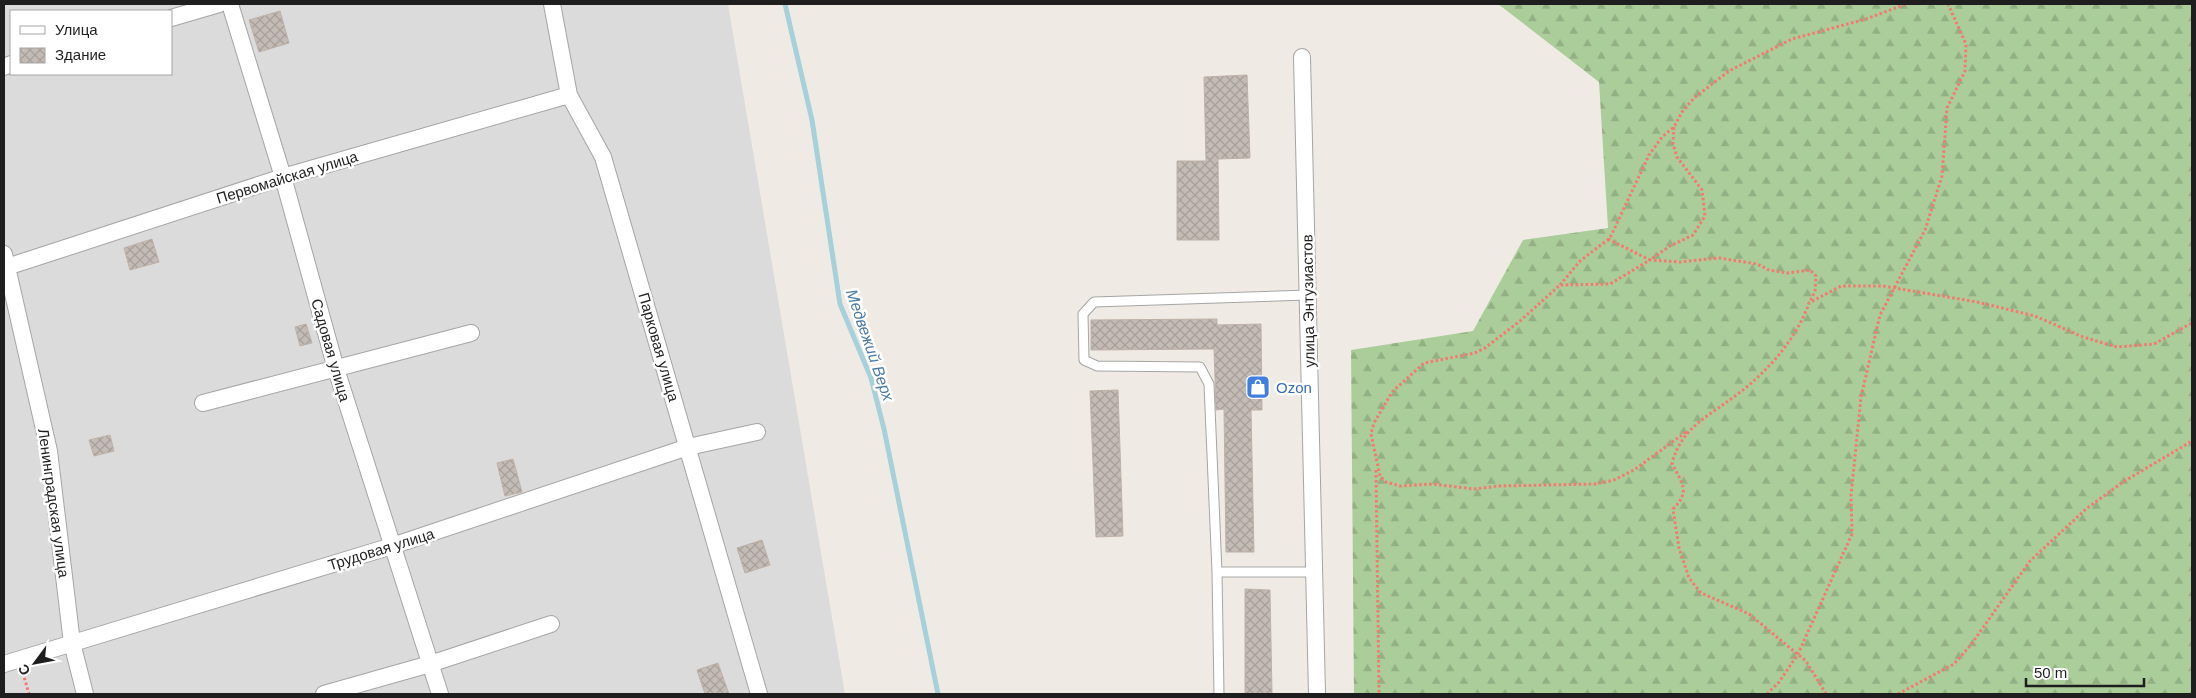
<svg xmlns="http://www.w3.org/2000/svg" width="2196" height="698" font-family="Arial,sans-serif">
	<style>
		.residential { fill: #dcdbdb; fill-rule: evenodd }
		.forest { fill: url(#forest-firs) }
		.lines { fill: none; stroke-linecap: round; stroke-linejoin: round }
		.stream { stroke: #a6d1db; stroke-width: 5 }
		.building { fill: url(#building-cross-hatch); stroke: #c0b1a7 }
		.service-casing { stroke: #a5a5a5; stroke-width: 11 }
		.minor-casing { stroke: #a5a5a5; stroke-width: 18 }
		.path { stroke: #f5796f; stroke-width: 3; stroke-dasharray: 2.5 2.5; stroke-linecap: butt }
		.service { stroke: #fff; stroke-width: 9 }
		.minor { stroke: #fff; stroke-width: 16 }
		.labels { text-anchor: middle; dominant-baseline: central; stroke-width: 5; stroke-linejoin: round; paint-order: stroke }
		.street-label { font-size: 15px; fill: #1e1e1e; stroke: #fff }
		.shop-label { font-size: 15px; fill: #366cbe; stroke: #fff; text-anchor: start }
		.water-label { font-size: 16px; font-style: italic; fill: #4a7aa3; stroke: #fff }
	</style>
	<defs>
		<pattern id="forest-firs" width="22" height="20" patternUnits="userSpaceOnUse" patternTransform="scale(1.25)"><rect width="22" height="20" fill="#abcd9a"/><path d="M5 1l3.5 6h-7zM16 11l3.5 6h-7z" fill="#93b084"/></pattern>
		<pattern id="building-cross-hatch" width="8" height="8" patternUnits="userSpaceOnUse" patternTransform="scale(1.25)"><rect width="8" height="8" fill="#c3bbb4"/><path d="M0 0l8 8M0 8l8-8" fill="none" stroke="#a7a09a"/></pattern>
	</defs>
	<rect width="100%" height="100%" fill="#efebe4"/>
	<!-- residential -->
	<path class="residential" d="M4 4H728L845 694H4ZM11 11H171V74H11Z"/>
	<!-- forest -->
	<path class="forest" d="M1498 4H2192V694H1354L1351 350 1473 331 1523 240 1608 228 1599 82Z"/>
	<g class="lines">
		<!-- stream -->
		<path class="stream" d="M785 4 812 120 840 304 871 378 884 429 938 694"/>
	</g>
	<!-- building -->
	<path class="building" d="M280 11 289 43 259 52 249 20Z
		M1247 75 1250 158 1218 159 1219 240H1177V161H1206L1204 77Z
		M152 239 159 262 130 270 124 248Z
		M1217 319V325L1261 324 1262 410H1251L1254 552H1226L1224 409 1216 410 1214 349 1091 350V320Z
		M306 324 312 343 300 346 295 327Z
		M1118 390 1123 536 1096 537 1090 391Z
		M110 435 114 451 94 456 89 440Z
		M513 459 522 492 505 496 497 463Z
		M762 540 770 565 745 573 737 548Z
		M1245 589 1270 590 1272 694H1245Z
		M718 663 729 694H705L697 670Z"/>
	<g class="lines">
		<!-- service casing -->
		<g class="service-casing">
			<path id="service" d="M1308 295 1094 302 1083 314 1084 360 1097 366 1200 367 1209 384 1217 572H1314
				M1217 572 1219 694"/>
		</g>
		<!-- minor casing -->
		<g class="minor-casing">
			<path id="minor" d="M230 4 283 177 336 369 440 694
				M552 4 569 95 603 157 759 694
				M171 18 219 4
				M1302 57 1317 694
				M4 67 11 64
				M4 254 49 451 72 643 85 694
				M7 267 283 177 569 95
				M203 403 471 333
				M4 664 392 546 688 447 757 432
				M324 694 430 664 551 624"/>
		</g>
		<!-- path -->
		<path class="path" d="M1608 239 1650 260 1670 246 1693 235 1705 216 1702 190 1677 157 1673 144 1674 127
			M1560 285 1580 261 1610 238 1649 155 1662 137 1674 127 1682 112 1694 98 1729 71 1792 39 1866 19 1906 4
			M1686 432 1634 470 1614 480 1595 484 1499 486 1474 489 1432 484 1400 486 1386 482 1380 476 1371 434 1374 423 1392 392 1424 363 1475 353 1485 348 1520 321 1560 285 1610 284 1650 260 1680 262 1719 258 1757 264 1769 270 1787 273 1810 270 1816 276 1815 291 1810 302
			M1376 470 1379 694
			M23 673 29 694
			M1767 694 1779 682 1798 654 1852 534 1851 496 1861 397 1880 315 1925 230 1942 176 1947 108 1965 71 1966 44 1948 4
			M1826 694 1806 661 1749 614 1701 593 1689 578 1679 548 1673 509C1691 491 1682 484 1672 463 1682 426 1711 415 1739 393 1768 371 1797 338 1809 303L1841 286H1883L1977 302 2035 316 2083 337 2117 347 2154 344 2192 323
			M1898 694 1954 664 1970 646 2030 561 2086 509 2123 482 2192 441"/>
		<!-- service -->
		<use href="#service" class="service"/>
		<!-- minor -->
		<use href="#minor" class="minor"/>
	</g>
	<!-- icons -->
	<defs>
		<g id="shop-square" transform="scale(1.25)"><rect x="-9" y="-9" width="18" height="18" rx="4" fill="#3f7fe0" stroke="#fff"/><path d="M-5-2.5h2.3a2.7 3.5 0 0 1 5.4 0H5L5.5 6h-11ZM-1.5-2.5h3a1.5 2.3 0 0 0-3 0Z" fill="#fff"/></g>
	</defs>
	<g fill-rule="evenodd">
		<use href="#shop-square" x="1258" y="387"/>
	</g>
	<g class="labels">
		<!-- street labels -->
		<g class="street-label">
			<text transform="translate(287 177) rotate(-17)">Первомайская улица</text>
			<text transform="translate(1308 301) rotate(-91)">улица Энтузиастов</text>
			<text transform="translate(659 347) rotate(74)">Парковая улица</text>
			<text transform="translate(331 350) rotate(74)">Садовая улица</text>
			<text transform="translate(54 503) rotate(82)">Ленинградская улица</text>
			<text transform="translate(381 549) rotate(-17)">Трудовая улица</text>
		</g>
		<!-- shop labels -->
		<g class="shop-label">
			<text x="1276" y="387">Ozon</text>
		</g>
		<!-- water labels -->
		<g class="water-label">
			<text transform="translate(870 345) rotate(71)">Медвежий Верх</text>
		</g>
	</g>
	<!-- border -->
	<rect width="2196" height="698" fill="none" stroke="#1e1e1e" stroke-width="10"/>
	<!-- legend -->
	<rect x="10" y="10" width="162" height="65" fill="#ffffff" stroke="#a5a5a5"/>
	<rect x="20" y="26" width="25" height="8" fill="#ffffff" stroke="#a5a5a5"/>
	<text x="55" y="35" font-size="15" fill="#1e1e1e">Улица</text>
	<rect x="20" y="48" width="25" height="15" fill="url(#building-cross-hatch)" stroke="#a5a5a5"/>
	<text x="55" y="60" font-size="15" fill="#1e1e1e">Здание</text>
	<!-- north arrow -->
	<g transform="translate(35 663) rotate(238)" stroke="#ffffff" stroke-width="4" paint-order="stroke">
	<path d="M0-4L9 19L0 12L-9 19Z" fill="#1e1e1e"/>
	<text y="-8" font-size="14" font-weight="bold" text-anchor="middle" fill="#1e1e1e">С</text>
	</g>
	<!-- scale -->
	<path d="M2026 678v8h118v-8" fill="none" stroke="#1e1e1e" stroke-width="2.5"/>
	<text x="2034" y="678" font-size="15" fill="#1e1e1e" stroke="#ffffff" stroke-width="4" paint-order="stroke">50 m</text>
</svg>
